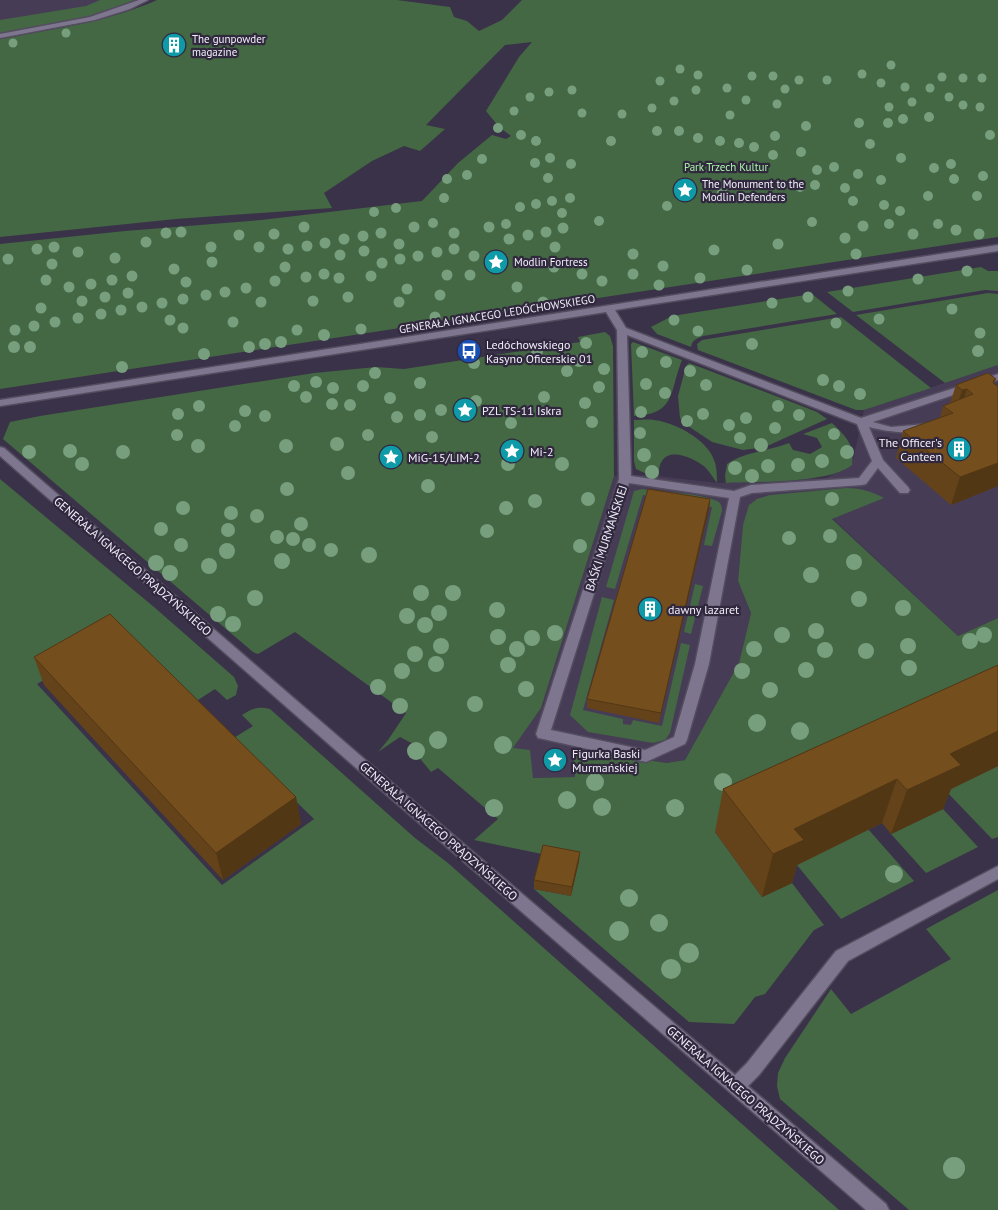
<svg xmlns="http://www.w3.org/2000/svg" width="998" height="1210" font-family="'PT Sans',sans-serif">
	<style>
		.built { fill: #463c56 }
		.green { fill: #446744 }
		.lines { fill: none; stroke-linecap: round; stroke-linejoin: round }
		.minor-casing { stroke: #534d5f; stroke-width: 3 }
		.minor { fill: #7e768e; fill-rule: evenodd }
		.tree { fill: #779f7d }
		.wall { fill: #65431a }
		.shaded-wall { fill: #523715 }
		.building { fill: #754e1e; stroke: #523715 }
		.labels { text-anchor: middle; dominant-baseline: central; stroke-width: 4.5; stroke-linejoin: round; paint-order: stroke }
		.far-poi-label { font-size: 11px; fill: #f2eefc; stroke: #30283d; text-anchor: start }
		.far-park-label { font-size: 11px; fill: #a9f8a8; stroke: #30283d }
		.far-street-label { font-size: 11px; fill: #f2eefc; stroke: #30283d }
		.poi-label { font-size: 12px; fill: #f2eefc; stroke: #30283d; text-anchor: start }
		.street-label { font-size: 12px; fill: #f2eefc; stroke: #30283d }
	</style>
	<rect width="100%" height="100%" fill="#3a3248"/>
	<!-- built -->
	<path class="built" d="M0 0H138L0 35Z
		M998 365V618L958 636 832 518 743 525 738 581 751 613 739 663 685 760 667 763 573 749 575 777 533 778 512 749 541 708 614 476 649 475 717 483 826 478 852 465 864 410Z"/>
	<!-- green -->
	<path class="green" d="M100 0H138L101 15 0 35V20L86 6Z
		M157 0H397L450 7 454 17 467 21 479 31 502 20 522 0H998V237L0 389V244L125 231 261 220 422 201 458 163 492 135 506 139 511 136 499 127 486 111 519 57 532 42 505 45 426 125 445 129 420 151 404 146 372 161 324 193 332 208 176 219 0 237V39C53 29 108 22 157 0Z
		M981 267 988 271H998V291L985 290 853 312 827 292Z
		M988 293 998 294V365L945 383 856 315Z
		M812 294 837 314 703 336C696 339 692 340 691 347L657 334 651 327 672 316Z
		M841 317 931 388 864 410H856L698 350 697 344 702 340Z
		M605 332 610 336 613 346 614 476 541 708 513 748 530 750 533 778 575 777 573 749 667 763 685 760 739 663 751 613 738 581 743 525 749 505 757 499 770 495 846 488C860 488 871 491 884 498L832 519 958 636 998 618V702L715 832 762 897 792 883 824 925 814 930 765 994 755 997 734 1024 689 1022 534 889 571 896 542 854 474 840 498 819 438 768 431 772 413 750 417 746 400 737 378 752 388 740 406 713 295 632 258 654 253 652 3 439 10 422 40 416 314 373 376 367 404 369 580 342 578 337Z
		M633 342 682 360C669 393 676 414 634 416L631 344Z
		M689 363 794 403 817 412 827 419 765 447 743 450 712 442 685 424 680 418 678 396 686 366Z
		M634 420C640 420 647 419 654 420 674 422 707 439 714 460 717 467 717 476 717 483 713 478 710 472 705 467 695 459 671 447 662 461 659 465 659 472 658 477L649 475 636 469 634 461Z
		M832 423C846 437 855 444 852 465 828 484 758 481 726 483L725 476 727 464C744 452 769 451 789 443L793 450 810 454 822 447 817 438 803 434Z
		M0 479 154 607 234 677 238 686 236 695 227 700 215 689 195 702 87 654 37 684 222 885 314 819 232 739 253 726 242 715C252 708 259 706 270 709L415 838 448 863 839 1210H0Z
		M642 489C661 492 700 493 717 501 721 503 722 506 722 511L712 546 704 545 712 507 643 495 615 589 606 587 634 491Z
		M695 584 703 586 691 634 684 632Z
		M602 597 614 600 583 710 623 719V724L631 725 633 720 662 726 681 643 690 645 670 733 665 740 653 743 588 732 570 715Z
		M998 766V837L992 839 946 791Z
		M943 809 978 847 926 873 891 834Z
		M868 829 914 881 841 919 797 865Z
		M998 890V1210H909L780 1099 777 1086 778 1073 785 1058 831 989 851 1014 951 959 926 929Z"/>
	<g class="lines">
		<!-- minor casing -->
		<g class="minor-casing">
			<path id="minor" d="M139 0H148L130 9 95 20 0 38V34L90 17Z
				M998 245V251L615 310 626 328 861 418 998 374V380L873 422 891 427 926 424 931 427C920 437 883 431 869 427L883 460 908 487 910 490 908 493H900L878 468 866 484 862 485 752 493 740 497 709 664 687 740 685 744 646 762 543 739 538 738 536 734 619 479 617 330 606 312 0 406V400ZM627 335 857 424 872 461 859 478 751 485 734 491 631 476ZM629 483 729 498 695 664 674 737 645 750 551 730Z
				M0 447 4 448 398 788 735 1075 747 1063 836 951 998 866V879L848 961 759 1075 748 1086 886 1204 889 1210H866L388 796 0 456Z"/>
		</g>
		<!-- minor -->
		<use href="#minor" class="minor"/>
	</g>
	<!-- trees -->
	<g class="tree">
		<circle cx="66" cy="33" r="4.5"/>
		<circle cx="13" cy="43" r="4.5"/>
		<circle cx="891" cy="65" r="4.5"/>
		<circle cx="680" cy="69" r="4.5"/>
		<circle cx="862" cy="74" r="4.5"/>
		<circle cx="698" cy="75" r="4.5"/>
		<circle cx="752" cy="76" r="4.5"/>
		<circle cx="773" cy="76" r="4.5"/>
		<circle cx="942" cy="77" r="4.5"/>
		<circle cx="963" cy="78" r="4.5"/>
		<circle cx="982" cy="78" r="4.5"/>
		<circle cx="799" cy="80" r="4.5"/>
		<circle cx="827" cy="80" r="4.5"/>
		<circle cx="660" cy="81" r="4.5"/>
		<circle cx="881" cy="83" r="4.5"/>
		<circle cx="905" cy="87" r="4.5"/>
		<circle cx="727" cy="88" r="4.5"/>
		<circle cx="930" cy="88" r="4.5"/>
		<circle cx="785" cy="89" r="4.5"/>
		<circle cx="572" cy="90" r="4.5"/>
		<circle cx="696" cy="90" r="4.5"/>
		<circle cx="549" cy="92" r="4.5"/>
		<circle cx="530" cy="97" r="4.5"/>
		<circle cx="949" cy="97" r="4.5"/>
		<circle cx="746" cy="100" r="4.5"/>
		<circle cx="674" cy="101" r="4.5"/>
		<circle cx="912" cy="102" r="4.5"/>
		<circle cx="777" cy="104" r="4.5"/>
		<circle cx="963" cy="105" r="4.5"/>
		<circle cx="889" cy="107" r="4.5"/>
		<circle cx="980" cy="107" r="4.5"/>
		<circle cx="652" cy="108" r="4.5"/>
		<circle cx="514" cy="111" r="4.5"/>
		<circle cx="582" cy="113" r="4.5"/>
		<circle cx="622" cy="114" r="4.5"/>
		<circle cx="730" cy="115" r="4.5"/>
		<circle cx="929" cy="117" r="5"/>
		<circle cx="903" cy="119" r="5"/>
		<circle cx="859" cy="123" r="5"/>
		<circle cx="888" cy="123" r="5"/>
		<circle cx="806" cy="126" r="5"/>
		<circle cx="498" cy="128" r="5"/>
		<circle cx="657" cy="131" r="5"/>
		<circle cx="679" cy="131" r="5"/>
		<circle cx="521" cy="135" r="5"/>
		<circle cx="990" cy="135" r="5"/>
		<circle cx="775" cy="136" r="5"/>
		<circle cx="698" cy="138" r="5"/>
		<circle cx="536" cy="141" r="5"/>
		<circle cx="611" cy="141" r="5"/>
		<circle cx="720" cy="141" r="5"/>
		<circle cx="739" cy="143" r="5"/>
		<circle cx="870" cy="144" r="5"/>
		<circle cx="754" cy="147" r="5"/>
		<circle cx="801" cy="152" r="5"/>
		<circle cx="773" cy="155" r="5"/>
		<circle cx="550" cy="158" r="5"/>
		<circle cx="901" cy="158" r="5"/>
		<circle cx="482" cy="159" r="5"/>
		<circle cx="535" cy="163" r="5"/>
		<circle cx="571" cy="164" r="5"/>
		<circle cx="951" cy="164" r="5"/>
		<circle cx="834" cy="167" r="5"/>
		<circle cx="934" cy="168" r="5"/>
		<circle cx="817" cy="170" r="5"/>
		<circle cx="858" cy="174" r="5"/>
		<circle cx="467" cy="175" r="5"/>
		<circle cx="983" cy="176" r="5"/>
		<circle cx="548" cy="178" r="5"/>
		<circle cx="447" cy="179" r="5"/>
		<circle cx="954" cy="179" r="5"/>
		<circle cx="881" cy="180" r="5"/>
		<circle cx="815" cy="185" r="5"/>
		<circle cx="800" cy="187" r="5"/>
		<circle cx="845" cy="188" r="5"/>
		<circle cx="722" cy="192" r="5"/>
		<circle cx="928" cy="196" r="5"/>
		<circle cx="977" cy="196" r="5"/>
		<circle cx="444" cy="198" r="5"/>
		<circle cx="570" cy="198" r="5"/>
		<circle cx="552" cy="201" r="5"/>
		<circle cx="853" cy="201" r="5"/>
		<circle cx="536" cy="204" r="5"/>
		<circle cx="884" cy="205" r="5"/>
		<circle cx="667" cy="206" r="5"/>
		<circle cx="520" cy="207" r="5"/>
		<circle cx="396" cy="208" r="5"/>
		<circle cx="900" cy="211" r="5"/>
		<circle cx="374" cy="212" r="5"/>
		<circle cx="562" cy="213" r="5"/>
		<circle cx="599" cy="221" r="5"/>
		<circle cx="812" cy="222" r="5"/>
		<circle cx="433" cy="223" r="5"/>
		<circle cx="506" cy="224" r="5"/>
		<circle cx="889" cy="224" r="5"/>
		<circle cx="938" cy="224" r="5"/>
		<circle cx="863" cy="226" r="5.5"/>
		<circle cx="304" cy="227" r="5.5"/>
		<circle cx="414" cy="227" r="5.5"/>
		<circle cx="489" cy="227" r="5.5"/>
		<circle cx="563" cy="228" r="5.5"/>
		<circle cx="956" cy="230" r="5.5"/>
		<circle cx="181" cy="232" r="5.5"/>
		<circle cx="546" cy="232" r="5.5"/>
		<circle cx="166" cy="233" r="5.5"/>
		<circle cx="381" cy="233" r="5.5"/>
		<circle cx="454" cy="233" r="5.5"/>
		<circle cx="274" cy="234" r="5.5"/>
		<circle cx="913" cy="234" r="5.5"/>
		<circle cx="979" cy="234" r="5.5"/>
		<circle cx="239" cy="235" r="5.5"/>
		<circle cx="528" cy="235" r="5.5"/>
		<circle cx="363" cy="236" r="5.5"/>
		<circle cx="845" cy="238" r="5.5"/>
		<circle cx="344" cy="239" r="5.5"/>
		<circle cx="509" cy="239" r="5.5"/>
		<circle cx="146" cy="242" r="5.5"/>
		<circle cx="325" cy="243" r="5.5"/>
		<circle cx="399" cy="244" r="5.5"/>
		<circle cx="778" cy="244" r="5.5"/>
		<circle cx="307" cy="246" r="5.5"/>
		<circle cx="54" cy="247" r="5.5"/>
		<circle cx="211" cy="247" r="5.5"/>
		<circle cx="259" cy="247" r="5.5"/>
		<circle cx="555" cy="247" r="5.5"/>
		<circle cx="37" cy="249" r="5.5"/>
		<circle cx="288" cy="249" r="5.5"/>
		<circle cx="454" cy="249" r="5.5"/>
		<circle cx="714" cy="250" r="5.5"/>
		<circle cx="364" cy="251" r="5.5"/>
		<circle cx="78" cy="252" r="5.5"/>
		<circle cx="437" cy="252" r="5.5"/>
		<circle cx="633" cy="254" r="5.5"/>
		<circle cx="856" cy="254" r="5.5"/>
		<circle cx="340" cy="255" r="5.5"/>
		<circle cx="418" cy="256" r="5.5"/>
		<circle cx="474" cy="256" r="5.5"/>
		<circle cx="492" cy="257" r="5.5"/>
		<circle cx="115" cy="258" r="5.5"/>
		<circle cx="8" cy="259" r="5.5"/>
		<circle cx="400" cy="259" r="5.5"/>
		<circle cx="212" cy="262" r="5.5"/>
		<circle cx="382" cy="263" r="5.5"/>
		<circle cx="52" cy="264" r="5.5"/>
		<circle cx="663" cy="266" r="5.5"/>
		<circle cx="285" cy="267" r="5.5"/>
		<circle cx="554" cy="267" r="5.5"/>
		<circle cx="174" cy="269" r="5.5"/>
		<circle cx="747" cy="270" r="5.5"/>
		<circle cx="967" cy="271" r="5.5"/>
		<circle cx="324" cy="274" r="5.5"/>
		<circle cx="582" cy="274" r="5.5"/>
		<circle cx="633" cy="274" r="5.5"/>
		<circle cx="447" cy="275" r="5.5"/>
		<circle cx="470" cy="275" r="5.5"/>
		<circle cx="132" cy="276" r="5.5"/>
		<circle cx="371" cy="276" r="5.5"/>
		<circle cx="306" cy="277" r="5.5"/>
		<circle cx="339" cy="278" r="5.5"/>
		<circle cx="700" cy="278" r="5.5"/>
		<circle cx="918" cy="279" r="5.5"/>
		<circle cx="46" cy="280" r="5.5"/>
		<circle cx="112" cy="280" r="5.5"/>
		<circle cx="275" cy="281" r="5.5"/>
		<circle cx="602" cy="281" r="5.5"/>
		<circle cx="186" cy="282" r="5.5"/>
		<circle cx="91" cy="284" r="5.5"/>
		<circle cx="659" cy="285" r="5.5"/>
		<circle cx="69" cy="287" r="5.5"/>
		<circle cx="517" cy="287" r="5.5"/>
		<circle cx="246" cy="288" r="5.5"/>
		<circle cx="407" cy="289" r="5.5"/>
		<circle cx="848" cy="291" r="5.5"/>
		<circle cx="225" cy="292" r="5.5"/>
		<circle cx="128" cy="293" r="5.5"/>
		<circle cx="206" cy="295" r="5.5"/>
		<circle cx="440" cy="295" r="5.5"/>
		<circle cx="105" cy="297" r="5.5"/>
		<circle cx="348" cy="297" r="5.5"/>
		<circle cx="808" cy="297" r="5.5"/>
		<circle cx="183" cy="299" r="5.5"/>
		<circle cx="82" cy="301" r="5.5"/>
		<circle cx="313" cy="301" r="5.5"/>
		<circle cx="261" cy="302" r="5.5"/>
		<circle cx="399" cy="302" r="5.5"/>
		<circle cx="543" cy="302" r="5.5"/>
		<circle cx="162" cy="303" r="5.5"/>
		<circle cx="772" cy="303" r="5.5"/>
		<circle cx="142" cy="307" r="5.5"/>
		<circle cx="41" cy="308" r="5.5"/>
		<circle cx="952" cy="309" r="5.5"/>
		<circle cx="121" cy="310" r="5.5"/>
		<circle cx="101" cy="314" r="5.5"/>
		<circle cx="435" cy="317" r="5.5"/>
		<circle cx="78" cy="318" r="5.5"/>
		<circle cx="879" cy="319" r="5.5"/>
		<circle cx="170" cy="320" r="5.5"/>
		<circle cx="674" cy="320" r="5.5"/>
		<circle cx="55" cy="322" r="5.5"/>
		<circle cx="233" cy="322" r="5.5"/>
		<circle cx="836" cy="323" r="5.5"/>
		<circle cx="34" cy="326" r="5.5"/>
		<circle cx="183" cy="328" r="5.5"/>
		<circle cx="361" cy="329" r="5.5"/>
		<circle cx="15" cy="330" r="5.5"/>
		<circle cx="297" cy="330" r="5.5"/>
		<circle cx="698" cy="331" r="5.5"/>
		<circle cx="980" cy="333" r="5.5"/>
		<circle cx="324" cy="335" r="6"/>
		<circle cx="281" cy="342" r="6"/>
		<circle cx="586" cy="343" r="6"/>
		<circle cx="265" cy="344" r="6"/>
		<circle cx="752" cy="344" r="6"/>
		<circle cx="14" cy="347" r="6"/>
		<circle cx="30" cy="347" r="6"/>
		<circle cx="249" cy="347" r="6"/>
		<circle cx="537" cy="351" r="6"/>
		<circle cx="978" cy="351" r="6"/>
		<circle cx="642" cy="352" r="6"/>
		<circle cx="204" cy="354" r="6"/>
		<circle cx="579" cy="361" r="6"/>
		<circle cx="666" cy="362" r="6"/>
		<circle cx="474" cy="363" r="6"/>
		<circle cx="122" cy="367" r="6"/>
		<circle cx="604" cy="369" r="6"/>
		<circle cx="567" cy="371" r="6"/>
		<circle cx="690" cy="371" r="6"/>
		<circle cx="375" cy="373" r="6"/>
		<circle cx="823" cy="380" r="6"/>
		<circle cx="316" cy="382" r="6"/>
		<circle cx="420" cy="383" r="6"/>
		<circle cx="646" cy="384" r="6"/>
		<circle cx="706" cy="385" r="6"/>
		<circle cx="294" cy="386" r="6"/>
		<circle cx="363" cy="386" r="6"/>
		<circle cx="839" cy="386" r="6"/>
		<circle cx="599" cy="387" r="6"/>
		<circle cx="333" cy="388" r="6"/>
		<circle cx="665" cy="393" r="6"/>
		<circle cx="860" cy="394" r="6"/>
		<circle cx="306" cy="397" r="6"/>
		<circle cx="544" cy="397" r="6"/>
		<circle cx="390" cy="398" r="6"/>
		<circle cx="476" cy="401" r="6"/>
		<circle cx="585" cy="403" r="6"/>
		<circle cx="332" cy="404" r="6"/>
		<circle cx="350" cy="405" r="6"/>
		<circle cx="199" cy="406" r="6"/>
		<circle cx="778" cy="406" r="6"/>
		<circle cx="441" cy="410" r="6"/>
		<circle cx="245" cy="411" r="6"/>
		<circle cx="641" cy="412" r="6"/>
		<circle cx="178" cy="414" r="6"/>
		<circle cx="703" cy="414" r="6"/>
		<circle cx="420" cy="415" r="6"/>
		<circle cx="799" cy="415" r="6"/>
		<circle cx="265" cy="416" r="6"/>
		<circle cx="397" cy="417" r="6"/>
		<circle cx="746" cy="418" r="6"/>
		<circle cx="687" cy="421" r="6"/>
		<circle cx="592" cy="422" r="6"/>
		<circle cx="511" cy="423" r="6"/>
		<circle cx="729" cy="425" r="6"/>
		<circle cx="235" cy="426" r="6"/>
		<circle cx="775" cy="428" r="6"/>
		<circle cx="640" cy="433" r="6"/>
		<circle cx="834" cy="434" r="6"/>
		<circle cx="177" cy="435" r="6"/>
		<circle cx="368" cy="435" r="6"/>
		<circle cx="432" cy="437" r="6"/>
		<circle cx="740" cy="438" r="6"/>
		<circle cx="337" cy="444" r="7"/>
		<circle cx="761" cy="445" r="7"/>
		<circle cx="198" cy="446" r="7"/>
		<circle cx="286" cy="446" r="7"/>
		<circle cx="70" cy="451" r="7"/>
		<circle cx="29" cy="452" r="7"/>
		<circle cx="123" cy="452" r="7"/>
		<circle cx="847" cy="452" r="7"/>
		<circle cx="644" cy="455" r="7"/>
		<circle cx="822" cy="461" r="7"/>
		<circle cx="82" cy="464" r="7"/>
		<circle cx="508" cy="464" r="7"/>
		<circle cx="562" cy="464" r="7"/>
		<circle cx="798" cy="465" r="7"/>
		<circle cx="768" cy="466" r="7"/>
		<circle cx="735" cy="468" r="7"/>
		<circle cx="652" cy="472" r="7"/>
		<circle cx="348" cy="473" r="7"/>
		<circle cx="752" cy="476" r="7"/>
		<circle cx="428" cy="486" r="7"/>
		<circle cx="287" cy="489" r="7"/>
		<circle cx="588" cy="499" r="7"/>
		<circle cx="832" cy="499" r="7"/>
		<circle cx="535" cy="501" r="7"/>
		<circle cx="183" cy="508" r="7"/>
		<circle cx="506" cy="508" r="7"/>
		<circle cx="231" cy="513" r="7"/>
		<circle cx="257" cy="516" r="7"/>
		<circle cx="301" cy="524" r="7"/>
		<circle cx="161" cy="529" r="7"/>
		<circle cx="228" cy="530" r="7"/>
		<circle cx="487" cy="531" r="7"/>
		<circle cx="830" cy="536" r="7"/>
		<circle cx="277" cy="537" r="7"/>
		<circle cx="789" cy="538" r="7"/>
		<circle cx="293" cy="539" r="7"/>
		<circle cx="181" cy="545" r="7"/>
		<circle cx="309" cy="545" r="7"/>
		<circle cx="580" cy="546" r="7"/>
		<circle cx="331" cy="550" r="7"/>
		<circle cx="227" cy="551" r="8"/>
		<circle cx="369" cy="555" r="8"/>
		<circle cx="282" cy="561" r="8"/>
		<circle cx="854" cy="562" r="8"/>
		<circle cx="156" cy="563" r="8"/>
		<circle cx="209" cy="566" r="8"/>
		<circle cx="170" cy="573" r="8"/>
		<circle cx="811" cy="575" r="8"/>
		<circle cx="421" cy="593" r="8"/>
		<circle cx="453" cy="593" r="8"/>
		<circle cx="255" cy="598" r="8"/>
		<circle cx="859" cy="599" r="8"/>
		<circle cx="903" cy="608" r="8"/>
		<circle cx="497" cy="610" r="8"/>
		<circle cx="439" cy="613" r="8"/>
		<circle cx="218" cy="614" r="8"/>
		<circle cx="407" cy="616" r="8"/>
		<circle cx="233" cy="624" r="8"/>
		<circle cx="425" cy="625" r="8"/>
		<circle cx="816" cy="631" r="8"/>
		<circle cx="555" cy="633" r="8"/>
		<circle cx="782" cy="635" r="8"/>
		<circle cx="984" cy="635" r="8"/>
		<circle cx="498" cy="637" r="8"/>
		<circle cx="532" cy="638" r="8"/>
		<circle cx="970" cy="641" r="8"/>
		<circle cx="441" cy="646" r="8"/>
		<circle cx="908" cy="646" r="8"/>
		<circle cx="517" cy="649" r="8"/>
		<circle cx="754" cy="649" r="8"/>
		<circle cx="825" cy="650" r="8"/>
		<circle cx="866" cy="651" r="8"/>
		<circle cx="415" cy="654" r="8"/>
		<circle cx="436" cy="664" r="8"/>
		<circle cx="508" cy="665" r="8"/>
		<circle cx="909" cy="668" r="8"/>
		<circle cx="806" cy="670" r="8"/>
		<circle cx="402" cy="671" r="8"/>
		<circle cx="742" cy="671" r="8"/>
		<circle cx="378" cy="687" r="8"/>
		<circle cx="526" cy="689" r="8"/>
		<circle cx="770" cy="690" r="8"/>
		<circle cx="475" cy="704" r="8"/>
		<circle cx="400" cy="706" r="8"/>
		<circle cx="757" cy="723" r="9"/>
		<circle cx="800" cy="731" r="9"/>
		<circle cx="438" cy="740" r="9"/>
		<circle cx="503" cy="745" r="9"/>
		<circle cx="416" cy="751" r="9"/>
		<circle cx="595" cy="782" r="9"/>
		<circle cx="723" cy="782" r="9"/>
		<circle cx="567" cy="800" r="9"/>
		<circle cx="602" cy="807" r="9"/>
		<circle cx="494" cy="808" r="9"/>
		<circle cx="675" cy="808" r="9"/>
		<circle cx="894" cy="874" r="9"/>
		<circle cx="629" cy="898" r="9"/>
		<circle cx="659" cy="923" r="9"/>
		<circle cx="619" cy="931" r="10"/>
		<circle cx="689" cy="953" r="10"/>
		<circle cx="671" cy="969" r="10"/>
		<circle cx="954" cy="1168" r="11"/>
	</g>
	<!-- wall -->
	<path class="wall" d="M996 379 994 384 998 386V486L951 505 896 458 903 431 940 418 943 406 950 403 956 385Z
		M710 499 709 509 659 723 587 708V699Z
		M34 657 296 797 301 824 223 880 44 685Z
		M998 665V766L951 789 943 809 891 834 882 823 797 865 792 883 762 897 715 832 723 789Z
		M579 861 571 896 534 889V880Z"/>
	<!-- shaded-wall -->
	<path class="shaded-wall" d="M967 389 959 415 954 416 962 390Z
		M998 463V486L951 505 960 477Z
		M710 499 709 509 659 723 661 713Z
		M998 731V766L951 789 943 809 891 834 907 790 950 754Z
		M897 779 882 823 797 865 792 883 762 897 773 854 794 829Z
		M296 797 301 824 223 880 216 853Z
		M580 852 579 861 571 896 572 887Z"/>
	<!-- building -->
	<path class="building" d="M988 373 996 379 993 381 994 384 998 386V463L960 477 903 431 953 413 943 406 973 394 967 389 962 390 956 385Z
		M648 489 710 499 661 713 587 699Z
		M110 614 296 797 216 853 34 657Z
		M998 665V731L950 754 961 765 907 790 897 779 794 829 804 840 773 854 723 789Z
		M543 845 580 852 572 887 534 880Z"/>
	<!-- icons -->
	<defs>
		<g id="building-disc" transform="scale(1.25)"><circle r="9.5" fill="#0f9aa8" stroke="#30283d"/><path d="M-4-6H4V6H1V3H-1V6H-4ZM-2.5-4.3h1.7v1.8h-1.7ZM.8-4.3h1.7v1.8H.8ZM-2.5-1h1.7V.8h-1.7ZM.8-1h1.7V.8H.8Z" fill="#fff"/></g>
		<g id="sight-disc" transform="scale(1.25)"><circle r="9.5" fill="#0f9aa8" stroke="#30283d"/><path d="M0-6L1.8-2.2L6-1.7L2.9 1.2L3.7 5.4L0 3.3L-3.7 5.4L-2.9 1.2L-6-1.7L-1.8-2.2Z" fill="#fff"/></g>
		<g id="bus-disc" transform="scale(1.25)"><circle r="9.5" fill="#1a4fb4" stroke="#30283d"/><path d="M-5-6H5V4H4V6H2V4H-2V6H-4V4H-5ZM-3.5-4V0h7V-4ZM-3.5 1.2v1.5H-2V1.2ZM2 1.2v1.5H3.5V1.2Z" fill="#fff"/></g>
	</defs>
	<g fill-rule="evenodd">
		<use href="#building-disc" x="174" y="45"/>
		<use href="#sight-disc" x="685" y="190"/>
		<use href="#sight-disc" x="496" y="262"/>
		<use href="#bus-disc" x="469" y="351"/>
		<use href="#sight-disc" x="465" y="410"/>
		<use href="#building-disc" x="959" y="449"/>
		<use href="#sight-disc" x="512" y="451"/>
		<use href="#sight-disc" x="391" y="457"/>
		<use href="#building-disc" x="650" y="609"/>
		<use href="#sight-disc" x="555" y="760"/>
	</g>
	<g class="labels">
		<!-- far-poi labels -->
		<g class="far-poi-label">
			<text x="192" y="39">The gunpowder<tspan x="192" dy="13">magazine</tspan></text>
			<text x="702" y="184">The Monument to the<tspan x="702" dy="13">Modlin Defenders</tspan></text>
			<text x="514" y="262">Modlin Fortress</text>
		</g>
		<!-- far-park labels -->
		<g class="far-park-label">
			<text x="726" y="167">Park Trzech Kultur</text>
		</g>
		<!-- far-street labels -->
		<g class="far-street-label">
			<text transform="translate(497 314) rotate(-9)">GENERAŁA IGNACEGO LEDÓCHOWSKIEGO</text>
		</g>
		<!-- poi labels -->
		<g class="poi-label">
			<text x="486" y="344">Ledóchowskiego<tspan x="486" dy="14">Kasyno Oficerskie 01</tspan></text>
			<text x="482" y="410">PZL TS-11 Iskra</text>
			<text x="942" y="442" text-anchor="end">The Officer's<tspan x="942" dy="14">Canteen</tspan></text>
			<text x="530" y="451">Mi-2</text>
			<text x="408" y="457">MiG-15/LIM-2</text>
			<text x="668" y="609">dawny lazaret</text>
			<text x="572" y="753">Figurka Baski<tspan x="572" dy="14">Murmańskiej</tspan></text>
		</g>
		<!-- street labels -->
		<g class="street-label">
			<text transform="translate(606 538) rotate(-72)">BAŚKI MURMAŃSKIEJ</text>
			<text transform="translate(133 566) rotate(41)">GENERAŁA IGNACEGO PRĄDZYŃSKIEGO</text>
			<text transform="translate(439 831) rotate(41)">GENERAŁA IGNACEGO PRĄDZYŃSKIEGO</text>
			<text transform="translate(746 1095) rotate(41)">GENERAŁA IGNACEGO PRĄDZYŃSKIEGO</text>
		</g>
	</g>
</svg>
